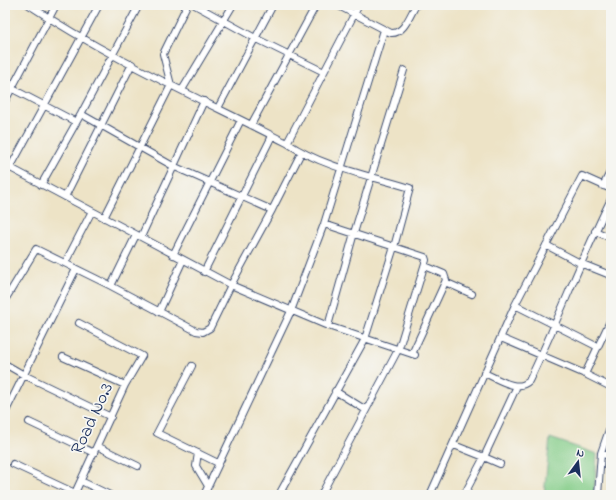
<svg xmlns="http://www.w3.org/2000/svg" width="616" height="500" font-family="'Indie Flower',sans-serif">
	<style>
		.green { fill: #85cd89; stroke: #507e74 }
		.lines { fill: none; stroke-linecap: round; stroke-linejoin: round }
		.minor-casing { stroke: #3a4a6e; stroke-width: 8 }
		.minor { stroke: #fff; stroke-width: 6 }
		.labels { text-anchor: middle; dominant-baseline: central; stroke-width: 3.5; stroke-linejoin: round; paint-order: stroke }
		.street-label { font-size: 18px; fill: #1b2f5e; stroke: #f6f6f2 }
	</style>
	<rect width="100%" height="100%" fill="#f6f6f2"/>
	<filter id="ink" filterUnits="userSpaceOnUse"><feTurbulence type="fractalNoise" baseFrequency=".025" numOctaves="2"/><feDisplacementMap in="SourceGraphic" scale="8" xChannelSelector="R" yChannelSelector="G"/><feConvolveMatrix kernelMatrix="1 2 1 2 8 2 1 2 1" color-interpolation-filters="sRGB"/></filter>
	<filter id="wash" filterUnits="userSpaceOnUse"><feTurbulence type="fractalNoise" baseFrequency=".012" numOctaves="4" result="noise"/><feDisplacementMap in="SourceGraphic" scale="16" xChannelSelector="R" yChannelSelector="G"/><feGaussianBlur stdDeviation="0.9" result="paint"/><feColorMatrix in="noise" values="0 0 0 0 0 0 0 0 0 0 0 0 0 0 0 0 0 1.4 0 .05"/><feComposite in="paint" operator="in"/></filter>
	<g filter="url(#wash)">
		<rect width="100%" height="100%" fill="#ede3c6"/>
		<!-- green -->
		<path class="green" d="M550 438 597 454 594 495H544Z"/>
	</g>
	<g filter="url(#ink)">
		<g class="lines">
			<!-- minor casing -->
			<g class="minor-casing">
				<path id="minor" d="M29 5C110 59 201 99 287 143 324 168 369 175 410 188L394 247 365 339 281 491 287 495
					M195 5 255 38 324 72
					M337 5 391 33C404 34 410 15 416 5
					M5 8 7 5
					M5 85 76 122
					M182 90 233 5
					M5 101 56 5
					M218 108 273 5
					M81 114 173 166 272 210 231 285 328 326 415 355
					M251 125 316 5
					M287 143 359 5
					M5 165 141 237 204 101
					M10 168 99 5
					M41 185 81 114 139 5
					M603 186 611 170
					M65 197 132 64
					M272 210 301 153
					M104 218 171 85 163 54 187 5
					M595 231 611 238
					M546 245 580 263 610 275
					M173 255 241 120
					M65 263 92 211
					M204 272 272 136
					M445 282 472 294
					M111 286 196 331 203 332 210 328 231 285 141 237
					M5 300 36 249 111 286 136 235
					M515 305 598 347
					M159 312 183 260
					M328 326 354 233 404 70
					M501 338 585 374 611 387
					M412 354 446 280 444 274 425 266
					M63 357 125 385
					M5 364 24 375 111 417
					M192 366 157 433 218 463
					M484 373C497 378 517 393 529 381 558 321 581 259 611 199
					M585 374 611 319
					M335 391 366 410
					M5 413 76 269
					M29 422 94 453
					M454 445 484 457 517 386
					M97 446 138 466
					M198 453 196 466 208 486
					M601 453 611 457
					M13 464 75 493
					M81 481 110 495
					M74 495 125 385 142 356 79 323
					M204 495 291 311 324 224 384 30
					M321 495 399 348 426 260 425 257 324 224
					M430 495 515 305 582 176 611 189
					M464 495 484 457 500 464
					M598 495 601 453 611 424"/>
			</g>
			<!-- minor -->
			<use href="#minor" class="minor"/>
		</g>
	</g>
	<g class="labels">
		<!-- street labels -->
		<g class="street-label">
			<text transform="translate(93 419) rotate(-65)">Road No.3</text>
		</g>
	</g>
	<!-- margin -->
	<rect width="616" height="500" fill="none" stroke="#f6f6f2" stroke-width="20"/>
	<!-- north arrow -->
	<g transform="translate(578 462) rotate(15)" stroke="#f6f6f2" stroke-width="3" paint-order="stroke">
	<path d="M0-3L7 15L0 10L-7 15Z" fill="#1b2f5e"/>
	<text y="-6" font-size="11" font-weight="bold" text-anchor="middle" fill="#1b2f5e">N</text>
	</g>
</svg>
